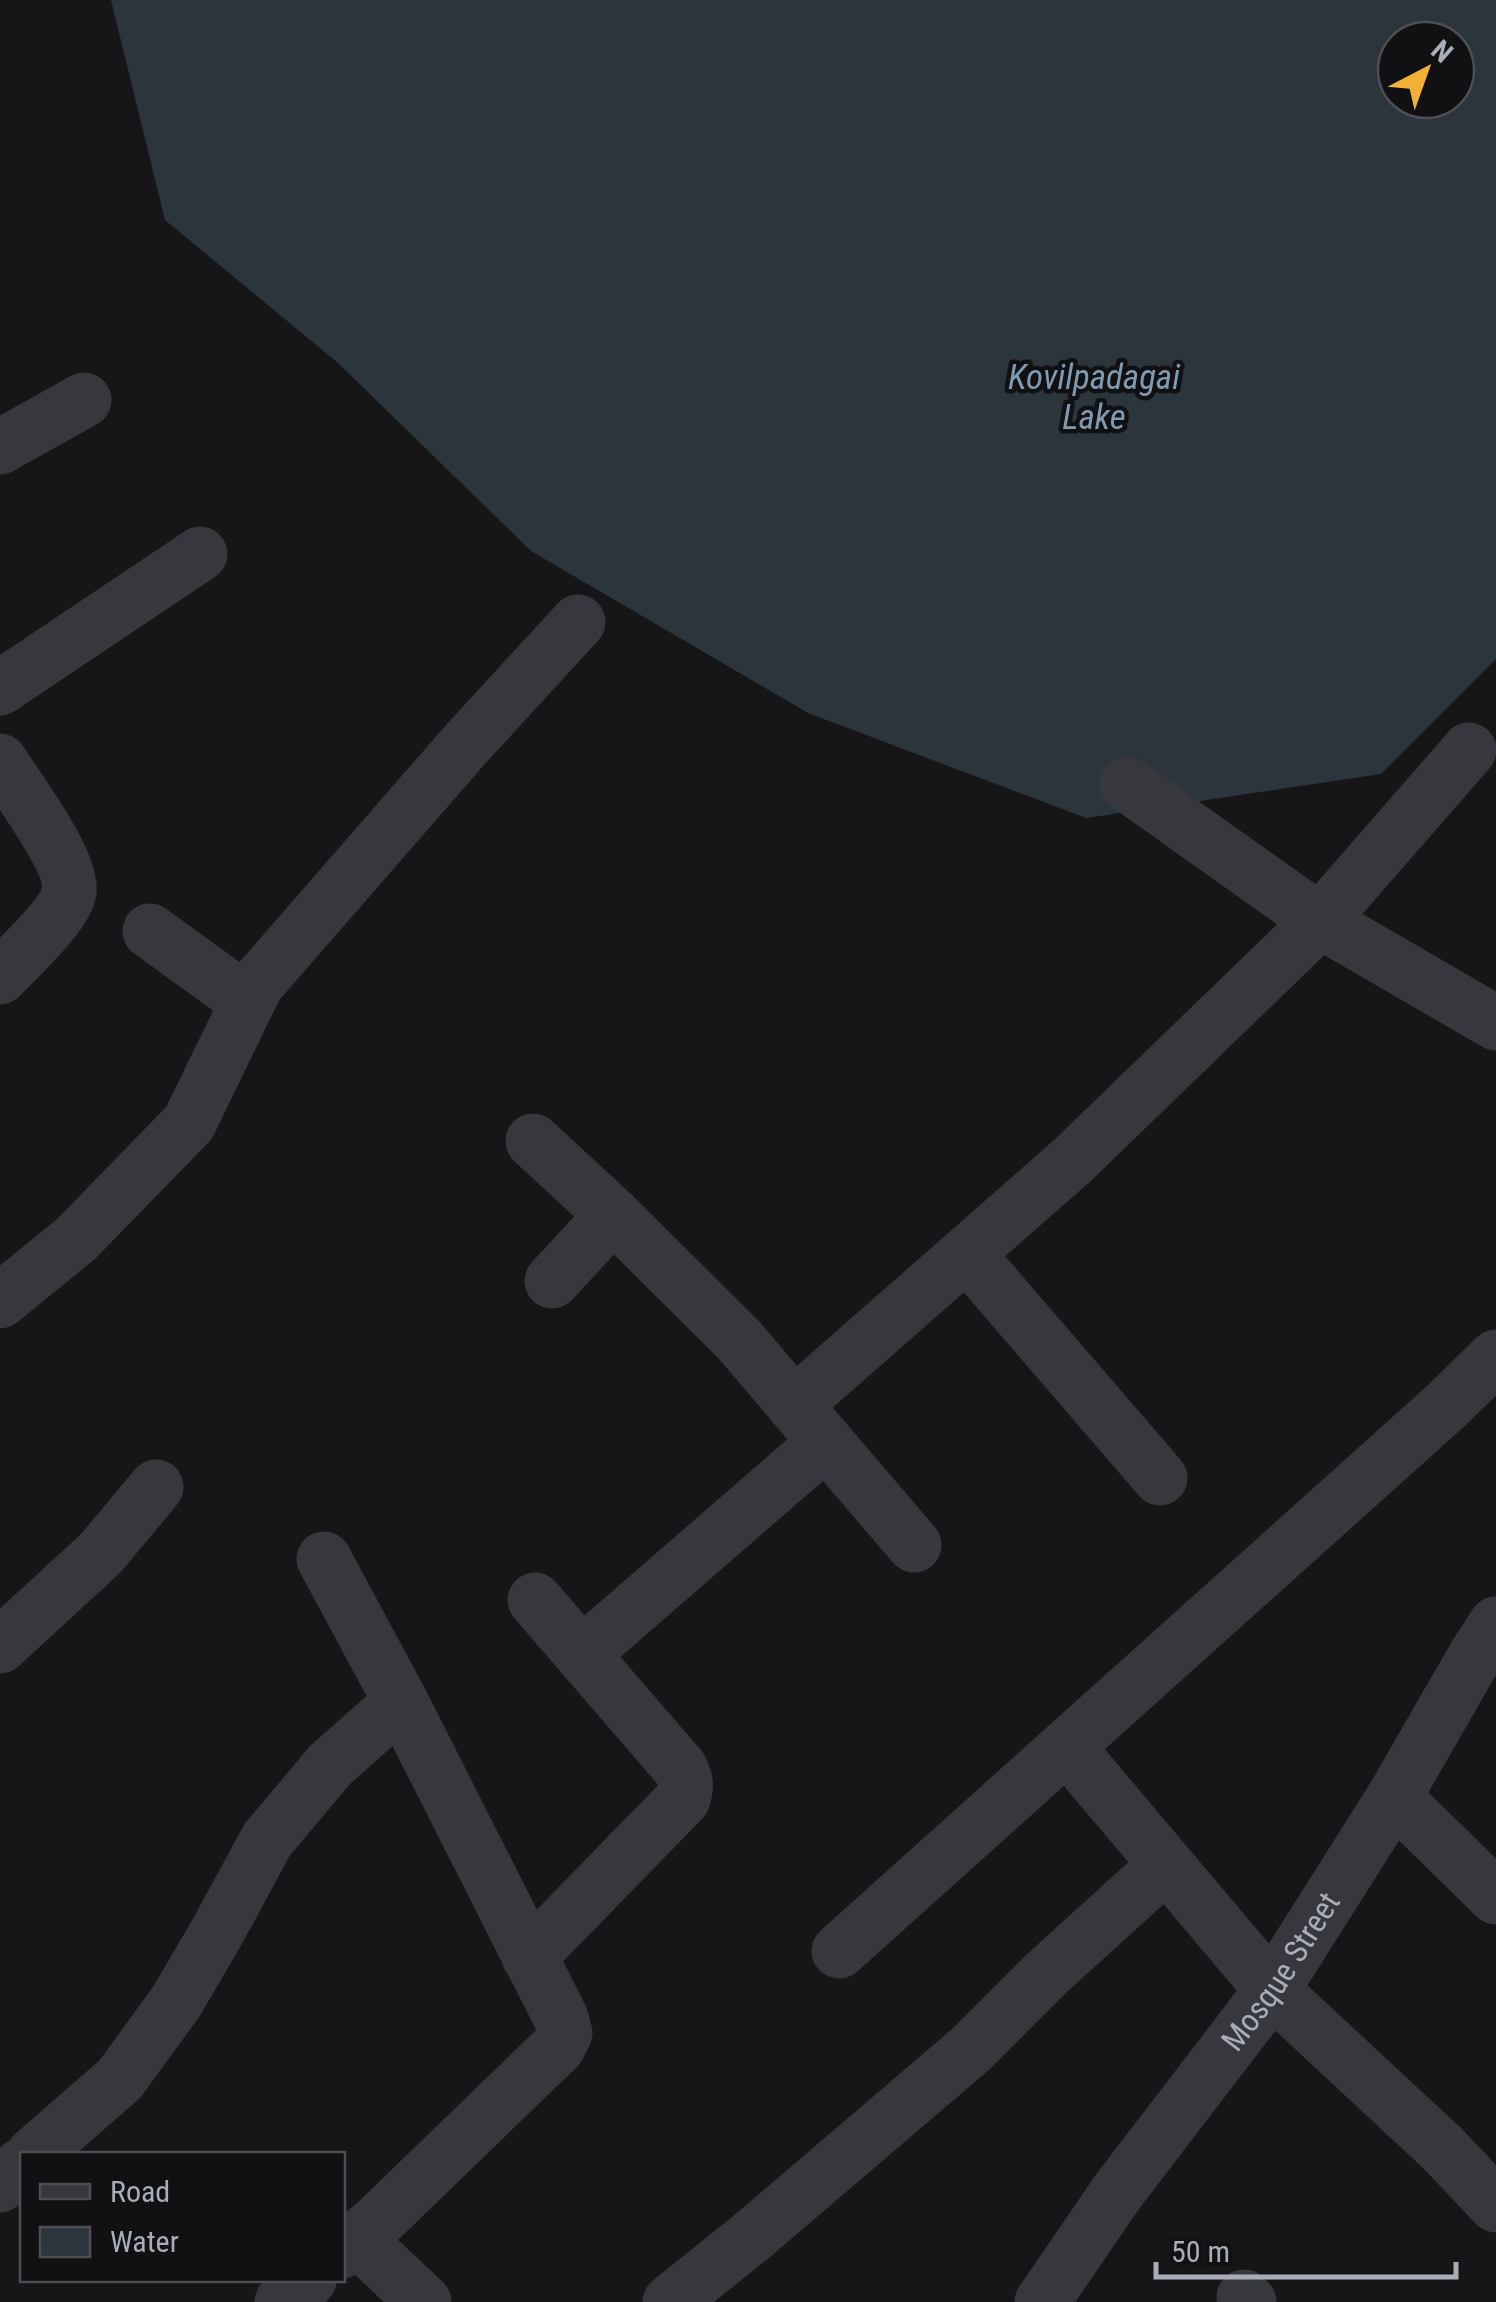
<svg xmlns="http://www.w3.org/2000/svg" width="1496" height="2302" font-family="'Roboto Condensed',sans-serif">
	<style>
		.water { fill: #2c353c; fill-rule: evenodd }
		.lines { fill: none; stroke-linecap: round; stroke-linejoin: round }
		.minor { stroke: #37383d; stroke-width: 55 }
		.labels { text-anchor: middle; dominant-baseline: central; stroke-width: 9; stroke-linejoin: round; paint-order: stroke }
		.street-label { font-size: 32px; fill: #a8adb8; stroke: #111113 }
		.water-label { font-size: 35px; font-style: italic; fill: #7f9bb3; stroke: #111113 }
	</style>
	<rect width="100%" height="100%" fill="#161618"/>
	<!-- water -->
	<path class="water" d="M111 0H1496V659L1381 774 1086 818 808 713 531 551 338 363 165 220ZM1396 40H1456V100H1396Z"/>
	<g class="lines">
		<!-- minor -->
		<g class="minor">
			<path d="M0 447 84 400"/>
			<path d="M0 688 200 554"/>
			<path d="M0 761C17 788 74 863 69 892 66 914 16 960 0 977"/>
			<path d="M1127 784 1320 921 1469 750"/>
			<path d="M150 931 248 1002"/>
			<path d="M533 1141 613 1215 738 1339 914 1545"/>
			<path d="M967 1254 1160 1478"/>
			<path d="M552 1281 613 1215"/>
			<path d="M0 1301 76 1239 189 1123 256 985 465 745 578 622"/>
			<path d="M794 1405 1073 1160 1320 921 1496 1023"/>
			<path d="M324 1559 401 1702 561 2018 565 2033 558 2047 376 2223 342 2251"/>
			<path d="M0 1646 101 1553 156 1487"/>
			<path d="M582 1654 826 1442"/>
			<path d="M1067 1747 1272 1990 1442 2148 1496 2205"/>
			<path d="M1394 1797 1496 1897"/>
			<path d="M839 1951 1447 1405 1496 1357"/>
			<path d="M529 1957 683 1799C687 1786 686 1779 680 1768L535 1600"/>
			<path d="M34 2154 120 2079 176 2002 216 1934 267 1840 330 1765 401 1702"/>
			<path d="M0 2185 22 2165"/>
			<path d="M357 2239 424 2302"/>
			<path d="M1244 2297 1249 2302"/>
			<path d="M282 2302 309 2280"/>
			<path d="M670 2302 751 2237 971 2049 1046 1974 1166 1865"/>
			<path id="s1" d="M1042 2302 1118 2191 1272 1990 1394 1797 1477 1653 1496 1624"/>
		</g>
	</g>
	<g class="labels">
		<!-- street labels -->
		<g class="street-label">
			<text stroke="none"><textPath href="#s1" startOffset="408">Mosque Street</textPath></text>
		</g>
		<!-- water labels -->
		<g class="water-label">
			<text x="1094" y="377">Kovilpadagai<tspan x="1094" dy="40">Lake</tspan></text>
		</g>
	</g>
	<!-- legend -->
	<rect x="20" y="2152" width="325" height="130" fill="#111113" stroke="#4d4f55" stroke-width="2.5"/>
	<rect x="40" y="2184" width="50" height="15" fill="#37383d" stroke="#4d4f55" stroke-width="2.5"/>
	<text x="110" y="2202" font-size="30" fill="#a8adb8">Road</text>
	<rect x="40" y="2227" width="50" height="30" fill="#2c353c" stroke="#4d4f55" stroke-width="2.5"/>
	<text x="110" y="2252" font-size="30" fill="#a8adb8">Water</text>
	<!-- north arrow -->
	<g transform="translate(1426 70) rotate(41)"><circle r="48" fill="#111113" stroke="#4d4f55" stroke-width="2.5"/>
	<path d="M0-8L18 38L0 25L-18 38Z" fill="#f2b134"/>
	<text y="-15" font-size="28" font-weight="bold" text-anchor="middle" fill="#a8adb8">N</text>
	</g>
	<!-- scale -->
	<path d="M1156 2262v15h300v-15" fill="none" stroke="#a8adb8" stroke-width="5"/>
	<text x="1171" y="2262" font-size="30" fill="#a8adb8" stroke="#111113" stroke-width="8" paint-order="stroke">50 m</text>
</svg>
